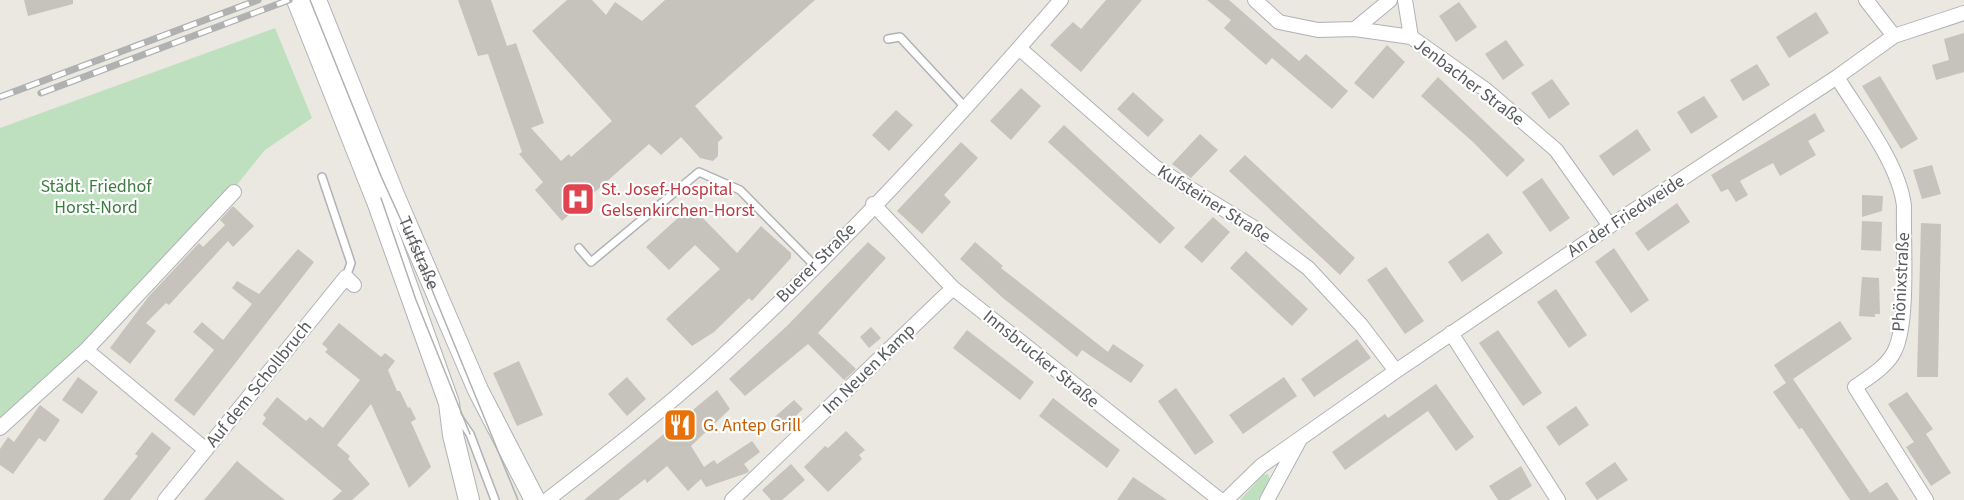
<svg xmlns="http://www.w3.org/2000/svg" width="1964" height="500" font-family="'Source Sans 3',sans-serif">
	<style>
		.green { fill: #bee0bf }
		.building { fill: #c6c2bc }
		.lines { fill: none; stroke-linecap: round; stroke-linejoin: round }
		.lane-casing { stroke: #b0b2b6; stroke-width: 10 }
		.street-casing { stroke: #b0b2b6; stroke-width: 16 }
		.secondary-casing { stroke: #b0b2b6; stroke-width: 22 }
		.lane { stroke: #fff; stroke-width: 7 }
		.street { stroke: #fff; stroke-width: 14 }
		.secondary { stroke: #fff; stroke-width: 20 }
		.tram { stroke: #b0b1b1; stroke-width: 1.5 }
		.rail-casing { stroke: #b0b1b1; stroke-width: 7 }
		.rail { stroke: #fff; stroke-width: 4.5; stroke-dasharray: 14; stroke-linecap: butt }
		.labels { text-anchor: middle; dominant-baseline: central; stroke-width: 4.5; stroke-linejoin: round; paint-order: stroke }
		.street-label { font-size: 18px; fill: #595b5f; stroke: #fff }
		.park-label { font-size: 18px; fill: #3b7c40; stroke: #fff }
		.health-label { font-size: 18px; fill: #be3a42; stroke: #fff; text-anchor: start }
		.food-label { font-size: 18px; fill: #c56008; stroke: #fff; text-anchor: start }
	</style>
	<rect width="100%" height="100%" fill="#eae8e0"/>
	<!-- green -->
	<path class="green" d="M275 28 312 118 265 150 231 192 84 349 0 425V128Z
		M1268 474 1270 481 1258 500H1240L1263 475Z"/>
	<!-- building -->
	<path class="building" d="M24 0H73V4L28 16Z
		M458 0H491L507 46 516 43 544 123 531 128 561 161 569 154 571 157 612 121 532 31 567 0H592L606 15 615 2 642 21 665 0H815L695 106 723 138 718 142V156L713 161 700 158 681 137 661 155 649 144 562 221 535 190 543 182 519 154 522 152 488 54 478 56Z
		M1106 0H1142L1081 72 1050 45 1073 22 1081 29Z
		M1207 0H1229L1299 61 1306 54 1348 91 1332 109 1272 58 1266 65 1224 28 1231 20Z
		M1459 2 1477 27 1456 42 1439 16Z
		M1816 12 1829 33 1789 58 1776 37Z
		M1964 33V72L1936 80 1932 65 1949 60 1944 39Z
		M1506 40 1524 65 1503 80 1485 54Z
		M1387 45 1405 62 1373 99 1354 83Z
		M1757 64 1770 85 1743 101 1730 80Z
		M1880 76 1918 139 1901 149 1862 86Z
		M1438 77 1525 160 1507 177 1473 142 1421 96Z
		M1552 79 1570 104 1549 119 1531 93Z
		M1021 88 1041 106 1011 140 990 121Z
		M1133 92 1164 120 1148 137 1117 109Z
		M1704 96 1718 117 1691 134 1677 112Z
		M896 110 913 125 889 151 872 135Z
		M1815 113 1825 131 1808 141 1816 155 1780 176 1773 163 1756 172 1740 181 1748 195 1736 202 1728 189 1721 192 1711 175Z
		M1064 125 1175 228 1160 244 1048 142Z
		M1637 129 1651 150 1613 176 1599 156Z
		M1200 134 1218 150 1191 178 1172 164Z
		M961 142 978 158 944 195 951 202 922 234 897 211Z
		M1245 155 1355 258 1340 275 1229 171Z
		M1932 165 1941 194 1922 199 1913 170Z
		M1542 178 1570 218 1550 232 1522 192Z
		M1862 195 1883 196 1882 211 1862 217Z
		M1677 203 1690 222 1648 251 1635 233Z
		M233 206 254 226 233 247 228 241 169 305 166 303 146 323 156 331 130 364 110 348 149 296 199 243 203 247 225 225 220 220Z
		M691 206 737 253 761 226 791 253V258L752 301 749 298 714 332 692 346 666 319 720 269 695 245 669 270 646 247Z
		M1213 217 1230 232 1202 263 1184 247Z
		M1862 221 1882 222 1881 251 1861 250Z
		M1921 223 1941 224 1938 377H1917Z
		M1488 233 1503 253 1462 282 1448 262Z
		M868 242 886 258 818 333 856 369 844 380 808 344 745 396 729 379 787 326Z
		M975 242 1003 266 1001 268 1108 352 1113 344 1144 365 1131 383 1082 350 1077 357 1003 298 960 259Z
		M1614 248 1649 300 1631 313 1595 262Z
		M298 249 314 262 194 416 174 400 214 350 193 332 202 322 223 340 252 304 232 288 237 281 259 294Z
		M1246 251 1308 309 1292 326 1230 268Z
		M1386 267 1424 321 1405 334 1367 280Z
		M1862 277 1879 278 1880 314H1875V317L1859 316Z
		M1556 289 1587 335 1569 348 1537 302Z
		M1840 321 1852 339 1793 379 1870 493 1887 482 1899 500H1850L1802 428 1799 429 1773 392 1786 383 1774 365Z
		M339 323 381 357 385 353 395 361 388 370 397 391H400L408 408 410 407 416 419 411 422 431 467 409 488 371 404 337 445 350 456 348 459 370 484 352 500H332L342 491 262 424 266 418 263 415 277 397 306 421 310 417 323 428 360 380 325 352 328 349 322 344Z
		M871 327 881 338 869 348 860 337Z
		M967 330 1034 382 1020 400 953 348Z
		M1498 330 1542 393 1523 406 1479 343Z
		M1357 339 1371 358 1314 397 1301 379Z
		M519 361 543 415 517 426 493 373Z
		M78 377 98 392 82 414 62 400Z
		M627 377 646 399 627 416 608 394Z
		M1284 377 1297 396 1243 434 1229 415Z
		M1436 384 1474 437 1456 451 1428 411 1345 470 1332 452 1385 414 1388 418Z
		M1176 388 1214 442 1195 455 1158 401Z
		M717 390 730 409 691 446 704 467 714 460 717 464 752 441 760 452 744 464 749 471 747 473 706 487 701 479 688 491 667 466 647 483 645 479 618 500H584Z
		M1907 392 1933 429 1926 434 1951 473 1931 486 1906 447 1914 442 1888 404Z
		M1053 398 1120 450 1107 468 1039 416Z
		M794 400 803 409 778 433 769 422Z
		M40 405 60 420 45 442 39 438 13 474 0 465V449L8 437 14 442Z
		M1576 406 1589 425 1559 446 1546 427Z
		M846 431 865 450 859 455 862 459 828 492 804 467 825 446 828 448Z
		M152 432 171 448 130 500H103L138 456 135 454Z
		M237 461 266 485 285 500H204Z
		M1615 462 1628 480 1597 500 1585 483Z
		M791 464 805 480 782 500H771L762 490Z
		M1521 466 1532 486 1509 500H1498L1489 486Z
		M1133 477 1167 500H1117Z"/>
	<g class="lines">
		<!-- lane casing -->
		<g class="lane-casing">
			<path id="lane" d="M888 39 900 37 965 107
				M322 177 351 263 346 277
				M579 248 591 262 699 172 740 190 814 265
				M457 415 470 434 495 500"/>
		</g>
		<!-- street casing -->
		<g class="street-casing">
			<path id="street" d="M1255 0 1279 22 1318 30 1355 29 1411 37 1486 90 1556 150 1610 226
				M1405 0 1411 37
				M1866 0 1894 36
				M1355 29 1390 0
				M1019 48 1155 167 1256 229 1308 268 1361 325 1396 371
				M1837 77C1860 115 1899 163 1904 206 1903 241 1909 321 1895 350 1888 366 1869 377 1855 387L1926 500
				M873 204 953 288 1220 500
				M1451 333 1558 500
				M86 350 206 450
				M0 428 86 350 234 192
				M165 500 346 277 354 285
				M547 500C604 456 662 411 716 362 837 252 953 124 1061 0
				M732 500 953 288
				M1226 500 1261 466 1396 371 1610 226 1837 77 1894 36 1964 13
				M1267 500 1299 441"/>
		</g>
		<!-- secondary casing -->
		<g class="secondary-casing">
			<g id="secondary">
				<path d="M297 0 378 204 449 403 453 435 469 500"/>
				<path id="s1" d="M316 0 395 197 478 390 535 500"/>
			</g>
		</g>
		<!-- lane -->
		<use href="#lane" class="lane"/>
		<!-- street -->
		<use href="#street" class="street"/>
		<!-- secondary -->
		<use href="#secondary" class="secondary"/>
		<!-- tram -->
		<path class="tram" d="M310 0 381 176 428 280 518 500
			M381 198 416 300 470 434"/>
		<!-- rail casing -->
		<g class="rail-casing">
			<path id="rail" d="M41 93 289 0
				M0 97 258 0"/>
		</g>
		<!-- rail -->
		<use href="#rail" class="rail"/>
	</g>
	<!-- icons -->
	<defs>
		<g id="hospital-square" transform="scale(1.725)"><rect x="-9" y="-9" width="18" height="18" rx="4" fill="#e0444e" stroke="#fff"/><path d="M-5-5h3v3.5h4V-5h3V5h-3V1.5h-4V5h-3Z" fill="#fff"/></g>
		<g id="restaurant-square" transform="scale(1.725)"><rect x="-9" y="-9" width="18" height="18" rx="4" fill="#e8710a" stroke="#fff"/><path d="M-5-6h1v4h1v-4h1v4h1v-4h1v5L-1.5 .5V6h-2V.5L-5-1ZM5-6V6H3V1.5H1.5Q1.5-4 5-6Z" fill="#fff"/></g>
	</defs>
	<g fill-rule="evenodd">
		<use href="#hospital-square" x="578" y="199"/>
		<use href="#restaurant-square" x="680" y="425"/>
	</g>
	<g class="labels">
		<!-- street labels -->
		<g class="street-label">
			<text transform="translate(1469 82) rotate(37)">Jenbacher Straße</text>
			<text transform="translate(1214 204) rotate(32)">Kufsteiner Straße</text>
			<text transform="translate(1626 216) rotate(-33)">An der Friedweide</text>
			<text stroke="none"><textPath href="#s1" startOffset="273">Turfstraße</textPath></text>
			<text transform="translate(816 263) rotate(-45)">Buerer Straße</text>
			<text transform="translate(1901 282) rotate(-87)">Phönixstraße</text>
			<text transform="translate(1041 359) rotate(39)">Innsbrucker Straße</text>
			<text transform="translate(869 369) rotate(-44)">Im Neuen Kamp</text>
			<text transform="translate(259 384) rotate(-51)">Auf dem Schollbruch</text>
		</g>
		<!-- park labels -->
		<g class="park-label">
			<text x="96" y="186">Städt. Friedhof<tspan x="96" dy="21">Horst-Nord</tspan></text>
		</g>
		<!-- health labels -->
		<g class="health-label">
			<text x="601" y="189">St. Josef-Hospital<tspan x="601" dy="21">Gelsenkirchen-Horst</tspan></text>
		</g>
		<!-- food labels -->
		<g class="food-label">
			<text x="703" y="425">G. Antep Grill</text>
		</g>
	</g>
</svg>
